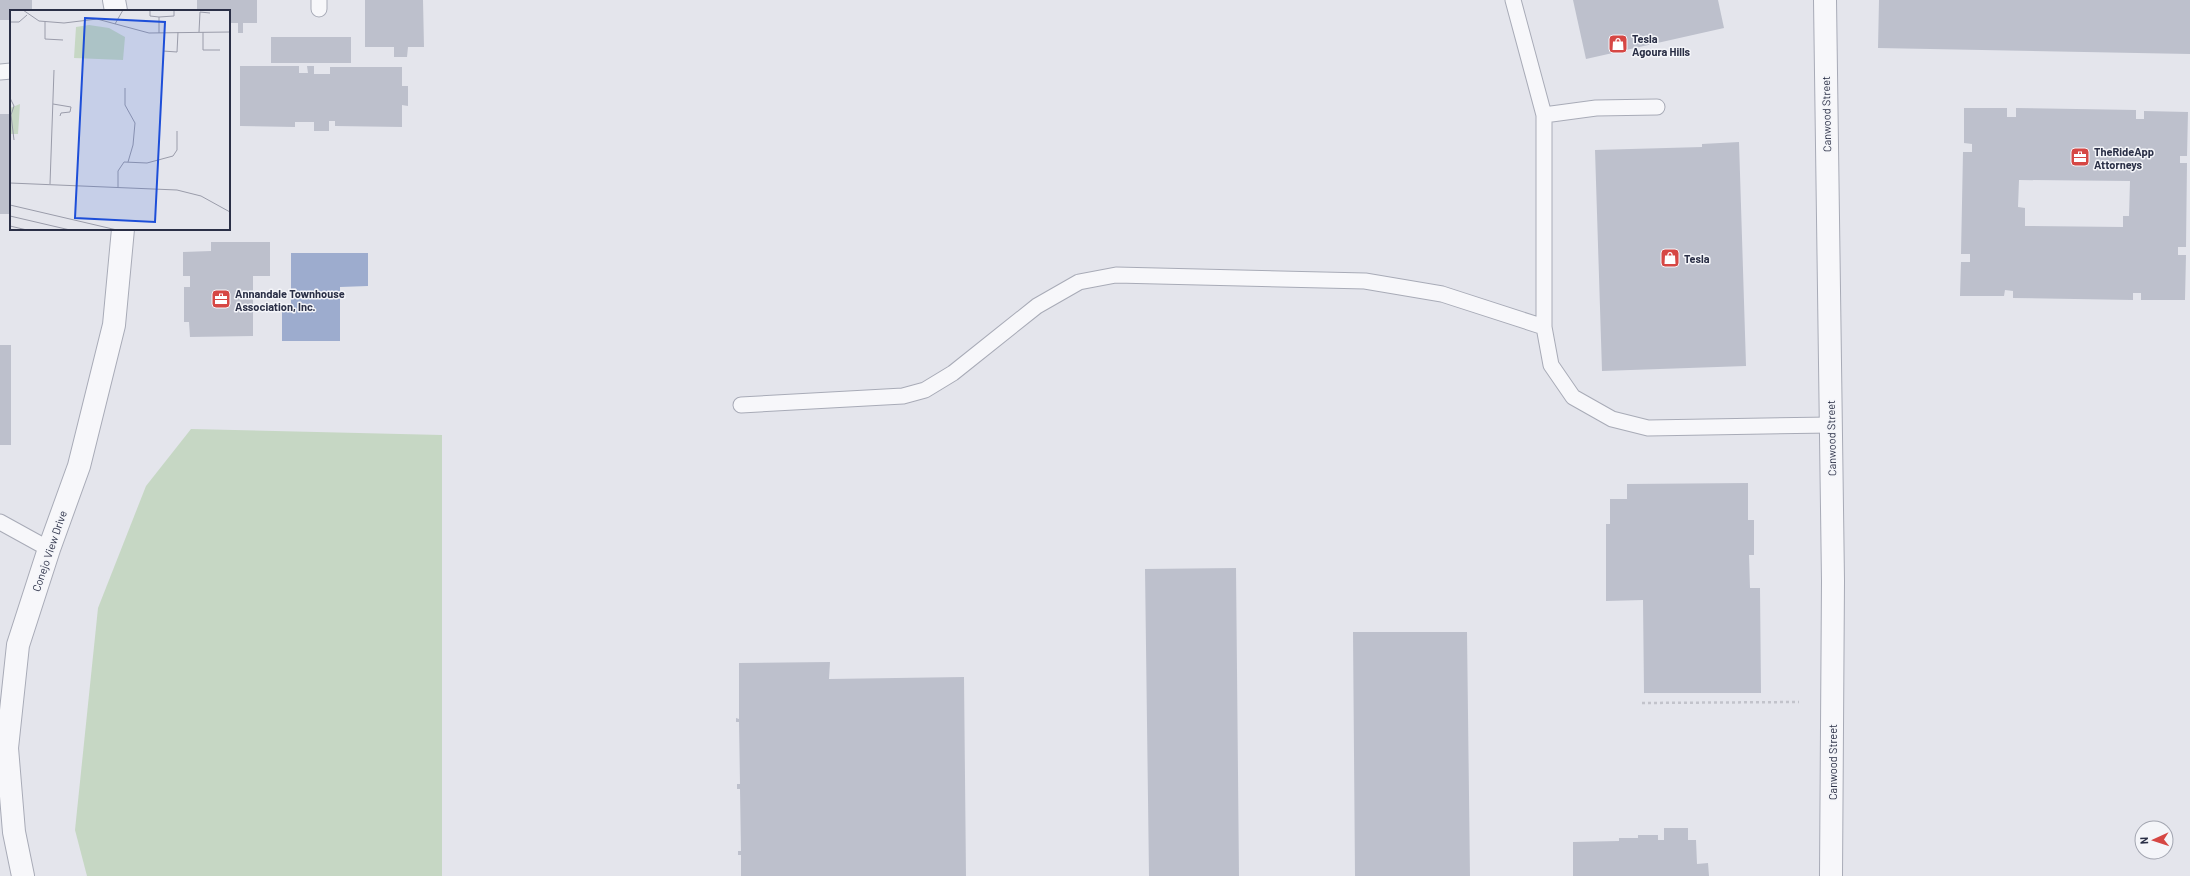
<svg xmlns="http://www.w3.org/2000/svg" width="2190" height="876" font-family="Barlow,sans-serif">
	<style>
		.green { fill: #c6d7c4 }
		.water { fill: #9dacce }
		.building { fill: #bdc0cc; fill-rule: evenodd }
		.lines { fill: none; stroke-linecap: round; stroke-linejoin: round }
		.lane-casing { stroke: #a8abb7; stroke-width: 17 }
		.street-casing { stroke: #a8abb7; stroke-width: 24 }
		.path { stroke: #c2c3cb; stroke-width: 2.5; stroke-dasharray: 3 3; stroke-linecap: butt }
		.lane { stroke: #f7f7fa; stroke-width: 15 }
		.street { stroke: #f7f7fa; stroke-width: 22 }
		.labels { text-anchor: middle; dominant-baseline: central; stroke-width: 3; stroke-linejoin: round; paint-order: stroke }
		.poi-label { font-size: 11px; font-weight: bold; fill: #2a2f46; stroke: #f4f5f9; text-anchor: start }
		.street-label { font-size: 11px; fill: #2a2f46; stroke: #f4f5f9 }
		.inset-road { fill: none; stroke: #9a9caa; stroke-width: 1 }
		.view { fill: #1d4ed8; fill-opacity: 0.15; stroke: #1d4ed8; stroke-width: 2 }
		.inset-edge { fill: none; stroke: #2a2f46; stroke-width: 2 }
	</style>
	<rect width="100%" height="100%" fill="#e4e5ec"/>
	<!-- green -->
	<path class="green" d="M191 429 442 435V876H87L75 830 98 608 146 486Z"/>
	<!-- water -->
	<path class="water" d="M291 253H368V286L340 287V341H282V310L291 309Z"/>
	<!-- building -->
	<path class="building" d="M0 0H32V11H11V20H0Z
		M197 0H257V23H243V33H238V23H229V11H197Z
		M365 0H423L424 47H408L407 57H394V47H365Z
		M1573 0H1718L1724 28 1586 59Z
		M1879 0H2190V54L1878 48Z
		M271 37H351V63H271Z
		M240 66H299V73H308L307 66H314V74H330V67H402V86H408V106L402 105V127L335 126V121H329V131H314V122H295V127L240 126Z
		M1964 108H2007V117H2016V108L2136 110V119H2144V111L2188 112 2187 156H2180V163H2187L2186 247H2178V255H2186L2185 300H2141V293H2133V300L2013 298V291L2005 290 2004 296H1960L1961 262H1970V254H1961L1963 152H1972V144L1964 143ZM2019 180 2130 181 2129 216H2123V227L2025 226V208L2018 207Z
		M0 114H11V214H0Z
		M1739 142 1746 366 1602 371 1595 150 1702 147V144Z
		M211 242H270V276H253V336L190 337 189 322H184V287H190V276H183V252L211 251Z
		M0 345H11V445H0Z
		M1748 483V520H1754V555H1749L1750 588H1760L1761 693H1644L1643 600 1606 601V524H1610V499H1627V484Z
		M1236 568 1239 876H1149L1145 569Z
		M1353 632H1467L1470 876H1355Z
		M830 662 829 679 964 677 966 876H741V855H738V851H741L740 789H737V784H740L739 722H736V718L739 719V663Z
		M1664 828H1688V840H1696L1697 864 1708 863 1709 876H1573V842L1619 841V838H1638V835H1658V840H1664Z"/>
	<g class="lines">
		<!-- lane casing -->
		<g class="lane-casing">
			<path id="lane" d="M319 0V9
				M1513 0 1544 115V327L1551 365 1573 397 1612 419 1648 428 1831 425
				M0 72 11 71
				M1544 115 1596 108 1657 107
				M741 405 903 396 925 390 953 373 1037 306 1079 282 1116 275 1365 281 1442 294 1544 327
				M0 522 49 549"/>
		</g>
		<!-- street casing -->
		<g class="street-casing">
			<path id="street" d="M114 0 116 11
				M1825 0 1833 581 1831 876
				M23 876 14 832 7 748 18 645 49 549 79 466 114 325 123 229"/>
		</g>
		<!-- path -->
		<path class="path" d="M1642 703 1799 702"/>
		<!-- lane -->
		<use href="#lane" class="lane"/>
		<!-- street -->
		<use href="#street" class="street"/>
	</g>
	<!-- icons -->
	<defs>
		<g id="shop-square" transform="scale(1)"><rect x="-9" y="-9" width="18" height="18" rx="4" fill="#d64744" stroke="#f4f5f9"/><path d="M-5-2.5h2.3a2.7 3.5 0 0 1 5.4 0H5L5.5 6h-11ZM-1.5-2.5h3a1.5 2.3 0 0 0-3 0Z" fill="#fff"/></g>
		<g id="office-square" transform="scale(1)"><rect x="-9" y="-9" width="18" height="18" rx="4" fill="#d64744" stroke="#f4f5f9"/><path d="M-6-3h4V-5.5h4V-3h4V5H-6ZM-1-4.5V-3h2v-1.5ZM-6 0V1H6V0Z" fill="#fff"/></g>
	</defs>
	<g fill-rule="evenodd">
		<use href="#shop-square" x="1618" y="44"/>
		<use href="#office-square" x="2080" y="157"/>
		<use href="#shop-square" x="1670" y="258"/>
		<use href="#office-square" x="221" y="299"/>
	</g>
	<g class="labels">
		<!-- poi labels -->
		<g class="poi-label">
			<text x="1632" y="38">Tesla<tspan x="1632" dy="13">Agoura Hills</tspan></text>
			<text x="2094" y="151">TheRideApp<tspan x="2094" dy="13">Attorneys</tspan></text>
			<text x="1684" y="258">Tesla</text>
			<text x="235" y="293">Annandale Townhouse<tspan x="235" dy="13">Association, Inc.</tspan></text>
		</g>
		<!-- street labels -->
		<g class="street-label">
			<text transform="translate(1826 114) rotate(-91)">Canwood Street</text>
			<text transform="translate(1831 438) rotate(-91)">Canwood Street</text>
			<text transform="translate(49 551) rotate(-71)">Conejo View Drive</text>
			<text transform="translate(1832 762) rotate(-90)">Canwood Street</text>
		</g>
	</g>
	<!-- overview -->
	<g transform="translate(10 10)">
		<rect width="220" height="220" fill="#e4e5ec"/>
		<path d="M79 15 99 18 115 27 113 50 64 48 66 17ZM10 94 8 124H0V98Z" fill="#c6d7c4"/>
		<path class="inset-road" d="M13 0 29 11 54 13 87 9 139 23 220 22M140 0V6L149 7V23M149 7 164 6V0M0 12H9L17 5M35 12V29L53 30M105 14 113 0M189 22 190 2 200 3M193 22V40H210M153 41 167 42 168 22M115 78V95L125 113 123 135 118 152M0 88 4 96 1 105 4 130M43 94 61 97 60 102 51 103 50 106M0 173 167 180 191 186 220 202M40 174 44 60M108 177V161L114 152 137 153 163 146 167 140V121M0 195 107 220M0 206 60 220M0 216 17 220"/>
		<path class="view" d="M75 8 155 12 145 212 65 208Z"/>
		<rect width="220" height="220" class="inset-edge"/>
	</g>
	<!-- north arrow -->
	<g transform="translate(2154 840) rotate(267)"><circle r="19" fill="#f4f5f9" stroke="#a3a6b1"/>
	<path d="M0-3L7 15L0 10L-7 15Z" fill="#d64744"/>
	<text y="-6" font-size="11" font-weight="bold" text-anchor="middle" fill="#2a2f46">N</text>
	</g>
</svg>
